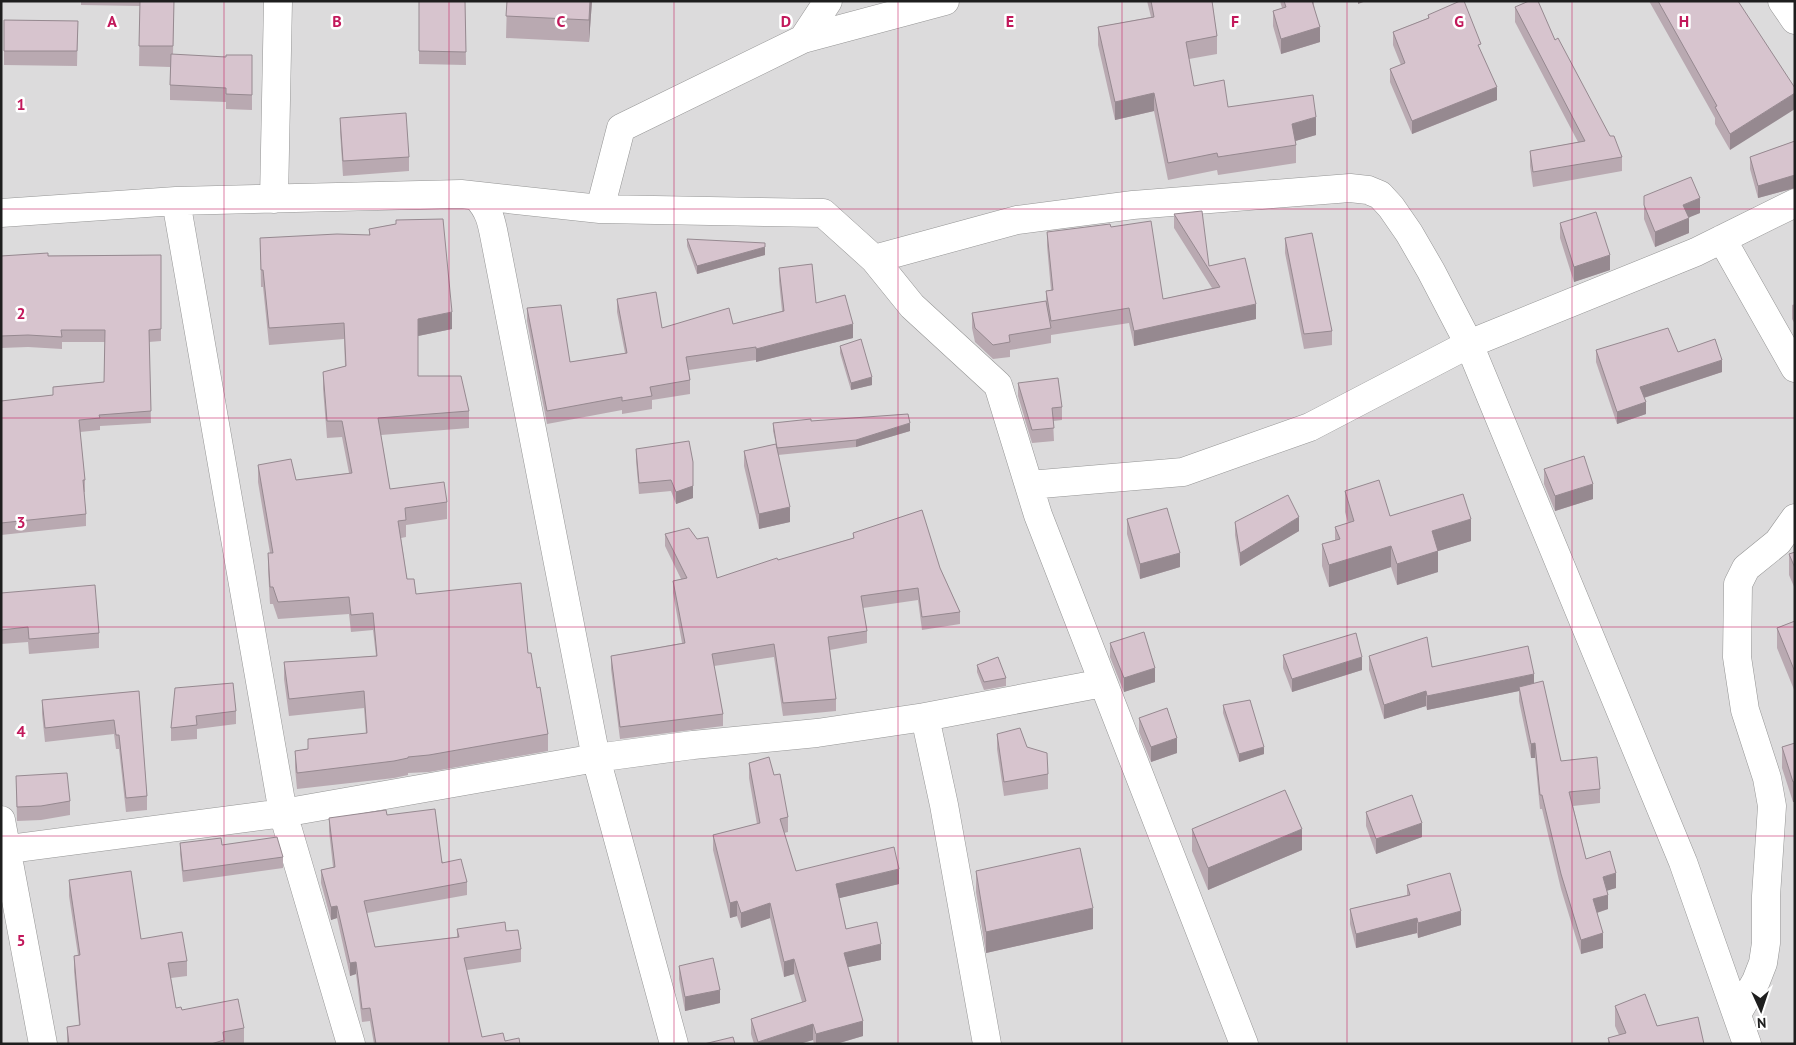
<svg xmlns="http://www.w3.org/2000/svg" width="1796" height="1045" font-family="'PT Sans',sans-serif">
	<style>
		.residential { fill: #dcdbdc }
		.lines { fill: none; stroke-linecap: round; stroke-linejoin: round }
		.street-casing { stroke: #959595; stroke-width: 29 }
		.street { stroke: #fff; stroke-width: 28 }
		.wall { fill: #b9a9b1 }
		.shaded-wall { fill: #968990 }
		.building { fill: #d7c4ce; stroke: #968990 }
		.grid { fill: none; stroke: #c2185b; stroke-width: 1; stroke-opacity: 0.55 }
		.grid-label { font-size: 16px; text-anchor: middle; font-weight: bold; fill: #c2185b; stroke: #fff; stroke-width: 5; stroke-linejoin: round; paint-order: stroke }
	</style>
	<rect width="100%" height="100%" fill="#f0e4e7"/>
	<!-- residential -->
	<path class="residential" d="M1 1H1795V1044H1Z"/>
	<g class="lines">
		<!-- street casing -->
		<g class="street-casing">
			<path id="street" d="M1782 1 1795 20
				M803 39 945 1
				M477 197C491 212 492 225 496 245L596 758 674 1044
				M274 199 278 1
				M176 201 283 813 351 1044
				M600 209 621 128 803 39 828 1
				M1 213 176 201 461 194 600 209 823 213 874 259 1017 220 1133 205 1350 188 1368 190 1380 195 1391 207 1409 233 1431 271 1469 344 1683 862 1747 1044
				M1722 239 1795 368
				M874 259 912 306 998 385 1038 515 1244 1044
				M1029 485 1183 472 1310 427 1469 344 1696 252 1795 203
				M925 717 944 805 987 1044
				M1 820 43 1044
				M1 850 283 813 596 758 693 745 817 733 925 717 1103 683
				M1737 1014 1756 981 1763 963 1766 943V896L1772 806 1767 778 1745 710 1737 657 1738 584 1746 568 1778 542 1795 518"/>
		</g>
		<!-- street -->
		<use href="#street" class="street"/>
	</g>
	<!-- wall -->
	<path class="wall" d="M81 1H174L173 55 226 57 252 55V110L226 109V102L170 100V67L139 66 140 6 81 5Z
		M419 1H465L466 65 419 64Z
		M507 1H592L589 42 506 38Z
		M1147 1H1212L1217 36V54L1189 59 1194 86 1228 107 1316 135 1295 141 1296 145V163L1218 175 1217 170 1168 180 1154 111 1115 120 1098 45V27L1151 17Z
		M1280 1H1314V5L1320 42 1281 54 1273 26V11L1282 8Z
		M1649 1H1738L1730 150 1715 124V118Z
		M1515 7 1555 40 1622 157V171L1533 187 1530 166V151L1578 142 1515 22Z
		M1428 15 1481 52 1497 100 1412 134 1390 82V69L1401 65 1393 45V32L1428 18Z
		M4 20 78 21 77 66 4 65Z
		M340 118 409 157V171L343 176 340 132Z
		M1795 141V188L1758 198 1750 169V157Z
		M1644 196 1700 213 1688 217 1689 233 1655 247 1644 219Z
		M1174 214 1209 266 1256 319 1134 346 1129 323 1051 335V333V343L1010 350V357L993 359 975 342 972 328V313L1046 301V291L1051 290 1047 246V232L1111 227 1163 299 1212 288 1174 228Z
		M396 220 452 329 418 336V376L469 411V428L381 435 390 489 447 502V519L406 525V537L401 538 407 579 416 594 528 653 537 688 548 734V751L429 772 408 773V775L394 778 297 789 295 768V751L308 749V739L366 734 364 708 289 716 284 679V662L376 656 373 630 351 632 349 614 278 619 273 604H270L268 570V553H270L258 482V465L296 480 349 473 342 437 327 438 323 389V372L345 366 344 339 269 345 263 287H261L260 238 369 235V229L396 224Z
		M1560 223 1610 270 1574 282 1560 238Z
		M1285 238 1332 331V345L1304 349 1285 253Z
		M687 239 765 255 697 274 687 246Z
		M161 255V341L149 342 151 423 100 426V430L80 432 85 480V492H84L86 514V526L1 535V401L53 395V387L104 382 105 342H62V349L28 347 1 348V256Z
		M779 268 853 338 756 362V360L689 370 690 380V394L652 400V409L622 414V410L547 424 527 321V308L570 362 625 353 617 312V299L662 328 733 324 782 311 779 281Z
		M1795 304V324L1792 319V305Z
		M840 346 872 385 851 390 840 353Z
		M1596 350 1678 352 1722 372 1644 398 1646 414 1617 424 1596 362Z
		M1018 383 1062 407V420L1053 421 1054 441 1032 443 1018 396Z
		M811 421 910 431 856 447 778 455 790 522 759 529 744 466V451L776 444 773 431V423Z
		M636 449 693 498 676 504 671 491 639 494 636 461Z
		M1544 469 1593 499 1555 511 1544 484Z
		M1345 491 1390 516 1471 541 1438 551V572L1397 585 1391 567 1329 587 1322 566V544L1335 540V527L1348 523 1345 512Z
		M1127 519 1180 567 1140 579 1127 534Z
		M1235 522 1299 531 1240 566 1235 535Z
		M853 533 940 568 960 612V624L922 630 918 600 863 608 867 631V643L830 650 836 699V711L783 716 774 657 714 666 723 714V726L620 739 611 669V656L682 643 673 593V581L681 579 665 546V534L717 578 853 538Z
		M1795 552V589L1789 575V554Z
		M1 593 99 633V648L29 654 28 642 1 644Z
		M1795 621V692L1777 648V628Z
		M1110 643 1155 682 1124 692 1110 657Z
		M1283 655 1362 670 1292 692 1283 668Z
		M1369 656 1534 683 1561 761 1600 789V803L1573 806 1586 859 1616 888 1607 890 1608 909 1597 913 1603 948 1581 954 1561 889 1542 809H1540L1535 758H1531L1519 701V691L1427 710 1426 706 1384 719 1369 670Z
		M977 665 1006 678V686L984 690 977 672Z
		M233 683 236 711V724L197 729V739L171 741V728Z
		M139 691 147 796V810L126 812 119 749H116L114 734 45 742 42 714V700Z
		M1223 705 1264 754 1239 762 1223 713Z
		M1139 718 1177 753 1151 762 1139 732Z
		M997 734 1027 747 1048 774V789L1004 796 997 749Z
		M1795 743 1793 802 1782 768V747Z
		M749 763 774 775 788 817V832L784 833 796 871 899 884 839 898 846 929 881 960 848 967 863 1036 836 1044H814L813 1040 799 1044H754L751 1034V1019L802 1002 794 974 784 977 770 918 741 928 737 916 730 918 713 850V835L757 824 749 778Z
		M16 776 70 801V815L41 820 17 821Z
		M1366 812 1422 837 1376 854 1366 826Z
		M387 815 467 882V895L367 913 375 947 457 937V929L506 931 521 949V962L467 970 482 1037 520 1044H374L370 1021 362 1022 356 974 350 976 337 918 331 920 321 883V870L333 867 329 831V818Z
		M1192 829 1302 850 1208 890 1192 851Z
		M180 843 222 845 283 857V868L183 882 180 854Z
		M976 871 1093 929 986 953 976 892Z
		M69 880 141 939 187 961V976L171 978 176 1008 244 1028V1044H67V1027L79 1025 74 971V956L78 955 69 896Z
		M1407 885 1461 925 1418 938 1417 933 1356 948 1350 924V909L1407 895Z
		M679 966 720 1003 685 1011 679 979Z
		M1615 1006 1657 1026 1704 1044H1608V1038L1619 1035 1615 1026Z"/>
	<!-- shaded-wall -->
	<path class="shaded-wall" d="M590 1H592L589 42V20Z
		M1358 1H1366L1358 4Z
		M1320 27V42L1281 54V39Z
		M1497 87V100L1412 134V121Z
		M1154 93V111L1115 120V102Z
		M1795 93V109L1730 150V134Z
		M1316 117V135L1292 142V124Z
		M1795 175V188L1758 198V186Z
		M1700 198V213L1683 220V205Z
		M1689 218V233L1655 247V232Z
		M765 247V255L697 274V266Z
		M1610 255V270L1574 282V267Z
		M1256 304V319L1134 346V331Z
		M452 312V329L418 336V319Z
		M853 324V338L756 362V349Z
		M1722 360V372L1640 399V387Z
		M872 377V385L851 390V383Z
		M1646 402V414L1617 424V412Z
		M910 423V431L856 447V440Z
		M693 462V498L676 504V492Z
		M1593 484V499L1555 511V496Z
		M790 507V522L759 529V514Z
		M1299 517V531L1240 566V553Z
		M1471 519V541L1432 553V531Z
		M1391 546V567L1329 587V565Z
		M1438 551V572L1397 585V564Z
		M1180 553V567L1140 579V564Z
		M1362 657V670L1292 692V679Z
		M1155 668V682L1124 692V678Z
		M1534 674V688L1519 687V691L1427 710V696Z
		M1426 691V706L1384 719V705Z
		M1177 738V753L1151 762V747Z
		M1535 743V758H1531V744Z
		M1264 747V754L1239 762V754Z
		M1795 781V802H1793V782Z
		M1422 823V837L1376 854V839Z
		M1302 829V850L1208 890V868Z
		M899 869V884L836 899V884Z
		M1616 873V888L1603 892V877Z
		M1608 895V909L1593 914V899Z
		M737 901V916L730 918V903Z
		M770 903V918L741 928V913Z
		M337 906V918L331 920V907Z
		M1093 908V929L986 953V932Z
		M1461 911V925L1418 938V923Z
		M1417 918V933L1356 948V934Z
		M1603 933V948L1581 954V940Z
		M881 944V960L844 968V953Z
		M794 959V974L784 977V962Z
		M356 962V974L350 976V963Z
		M720 990V1003L685 1011V997Z
		M863 1021V1036L836 1044H816V1034Z
		M813 1024V1040L799 1044H758V1042Z"/>
	<!-- building -->
	<path class="building" d="M140 1H174L173 46H139Z
		M419 1H465L466 52 419 51Z
		M507 1H590L589 20 506 16Z
		M1151 1H1212L1217 36 1186 42 1194 86 1224 80 1228 107 1313 95 1316 117 1292 124 1296 145 1218 157 1217 153 1168 163 1154 93 1115 102 1098 27 1154 17Z
		M1284 1H1312L1320 27 1281 39 1273 11 1286 7Z
		M1460 1H1464L1481 44 1478 45 1497 87 1412 121 1390 69 1405 63 1393 32 1429 18 1428 15Z
		M1529 1H1538L1555 40 1558 38 1610 136H1614L1622 157 1533 172 1530 151 1585 141 1515 7Z
		M1658 1H1738L1795 88V93L1730 134 1715 107 1717 106Z
		M4 20 78 21 77 51H4Z
		M171 54 226 57V55H252V95L226 94V88L170 85Z
		M406 113 409 157 343 161 340 118Z
		M1795 141V175L1758 186 1750 157Z
		M1691 177 1700 198 1683 205 1689 218 1655 232 1644 205V196Z
		M1202 211 1209 266 1245 258 1256 304 1134 331 1129 308 1051 321 1046 291 1053 290 1047 232 1110 224 1111 227 1151 221 1163 299 1220 287 1174 214Z
		M1596 212 1610 255 1574 267 1560 223Z
		M443 219 452 312 418 319V376H461L469 411 378 418 390 489 444 482 447 502 405 508 406 520 398 521 407 579H414L416 594 521 583 528 653H531L537 688 540 687 548 734 429 755 408 757V758L394 761 297 773 295 751 308 749V739L367 733 364 691 289 699 284 662 377 656 373 613 351 615 349 597 278 602 273 587H270L268 553H273L258 465 291 459 296 480 352 473 342 421H327L323 372 346 366 344 323 269 328 263 270H261L260 238 337 234 370 235 369 229 396 224V220Z
		M1312 233 1332 331 1304 334 1285 238Z
		M687 239 765 243V247L697 266Z
		M48 253V256L161 255V329L149 330 151 411 99 415 100 418 79 420 85 480H83L86 514 1 523V401L53 395V387L104 382 105 330H61L62 337 28 335 1 336V256Z
		M812 264 816 303 845 295 853 324 756 349V347L686 357 690 380 650 387 652 396 622 401V397L547 411 527 308 561 305 570 362 627 353 617 299 656 292 662 328 729 308 733 324 784 311 779 268Z
		M1046 301 1051 328 1009 335 1010 342 993 345 975 328 972 313Z
		M1668 328 1678 352 1715 339 1722 360 1640 387 1646 402 1617 412 1596 350Z
		M861 339 872 377 851 383 840 346Z
		M1058 378 1062 407 1052 408 1054 428 1032 430 1018 383Z
		M908 414 910 423 856 440 777 448 773 423 811 419V421Z
		M689 441 693 462V486L676 492 671 480 639 483 636 449Z
		M776 444 790 507 759 514 744 451Z
		M1584 456 1593 484 1555 496 1544 469Z
		M1379 480 1390 516 1463 494 1471 519 1432 531 1438 551 1397 564 1391 546 1329 565 1322 544 1340 539 1335 527 1354 521 1345 491Z
		M1288 495 1299 517 1240 553 1235 522Z
		M1167 508 1180 553 1140 564 1127 519Z
		M922 510 940 568 960 612 922 617 918 588 861 596 867 631 828 637 836 699 783 703 774 644 712 654 723 714 620 727 611 656 685 643 673 581 687 578 665 534 689 528 697 539 708 537 717 578 777 558 778 560 854 538 853 533Z
		M1795 552V568L1789 554Z
		M95 585 99 633 29 639 28 627 1 630V593Z
		M1795 621V672L1777 628Z
		M1144 632 1155 668 1124 678 1110 643Z
		M1356 633 1362 657 1292 679 1283 655Z
		M1427 637 1432 667 1528 646 1534 674 1427 696 1426 691 1384 705 1369 656Z
		M998 657 1006 678 984 682 977 665Z
		M1543 681 1561 761 1597 757 1600 789 1569 792 1586 859 1610 851 1616 873 1603 877 1608 895 1593 899 1603 933 1581 940 1561 874 1542 795H1540L1535 743 1531 744 1519 687Z
		M233 683 236 711 196 716 197 725 171 728 175 688Z
		M139 691 147 796 126 798 119 735H116L114 720 45 728 42 700Z
		M1250 700 1264 747 1239 754 1223 705Z
		M1167 708 1177 738 1151 747 1139 718Z
		M1020 728 1027 747 1047 753 1048 774 1004 782 997 734Z
		M1795 743V781L1793 782 1782 747Z
		M769 757 774 775 780 774 788 817 780 819 796 871 894 847 899 869 836 884 846 929 877 922 881 944 844 953 863 1021 816 1034 813 1024 758 1042 751 1019 806 1001 794 959 784 962 770 903 741 913 737 901 730 903 713 835 760 823 749 763Z
		M67 773 70 801 41 806 17 807 16 776Z
		M1285 790 1302 829 1208 868 1192 829Z
		M1412 795 1422 823 1376 839 1366 812Z
		M435 809 442 863 461 859 467 882 364 901 375 947 459 937 457 929 505 922 506 931 518 930 521 949 464 958 482 1037 503 1033 505 1041 519 1038 520 1044H376L370 1008 362 1009 356 962 350 963 337 906 331 907 321 870 335 867 329 818 386 810 387 815Z
		M277 837 283 857 183 871 180 843 221 838 222 845Z
		M1080 848 1093 908 986 932 976 871Z
		M131 871 141 939 182 932 187 961 168 963 176 1008 181 1007 182 1010 238 999 244 1028 223 1032 224 1040 211 1044H69L67 1027 80 1025 74 956 80 955 69 880Z
		M1450 873 1461 911 1418 923 1417 918 1356 934 1350 909 1410 895 1407 885Z
		M713 958 720 990 685 997 679 966Z
		M1645 994 1657 1026 1698 1017 1704 1044H1610L1608 1038 1626 1033 1615 1006Z
		M733 1037 735 1044H704Z"/>
	<!-- grid -->
	<path class="grid" d="M224 1V1044M449 1V1044M674 1V1044M898 1V1044M1122 1V1044M1347 1V1044M1572 1V1044M1 209H1795M1 418H1795M1 627H1795M1 836H1795"/>
	<g class="grid-label">
		<text x="112" y="27">A</text>
		<text x="337" y="27">B</text>
		<text x="561" y="27">C</text>
		<text x="786" y="27">D</text>
		<text x="1010" y="27">E</text>
		<text x="1235" y="27">F</text>
		<text x="1459" y="27">G</text>
		<text x="1684" y="27">H</text>
		<text x="21" y="110">1</text>
		<text x="21" y="319">2</text>
		<text x="21" y="528">3</text>
		<text x="21" y="737">4</text>
		<text x="21" y="946">5</text>
	</g>
	<!-- border -->
	<rect width="1796" height="1045" fill="none" stroke="#1e1e1e" stroke-width="5"/>
	<!-- north arrow -->
	<g transform="translate(1761 1010) rotate(177)" stroke="#ffffff" stroke-width="4" paint-order="stroke">
	<path d="M0-4L9 19L0 12L-9 19Z" fill="#1e1e1e"/>
	<text y="-8" font-size="14" font-weight="bold" text-anchor="middle" fill="#1e1e1e">N</text>
	</g>
</svg>
